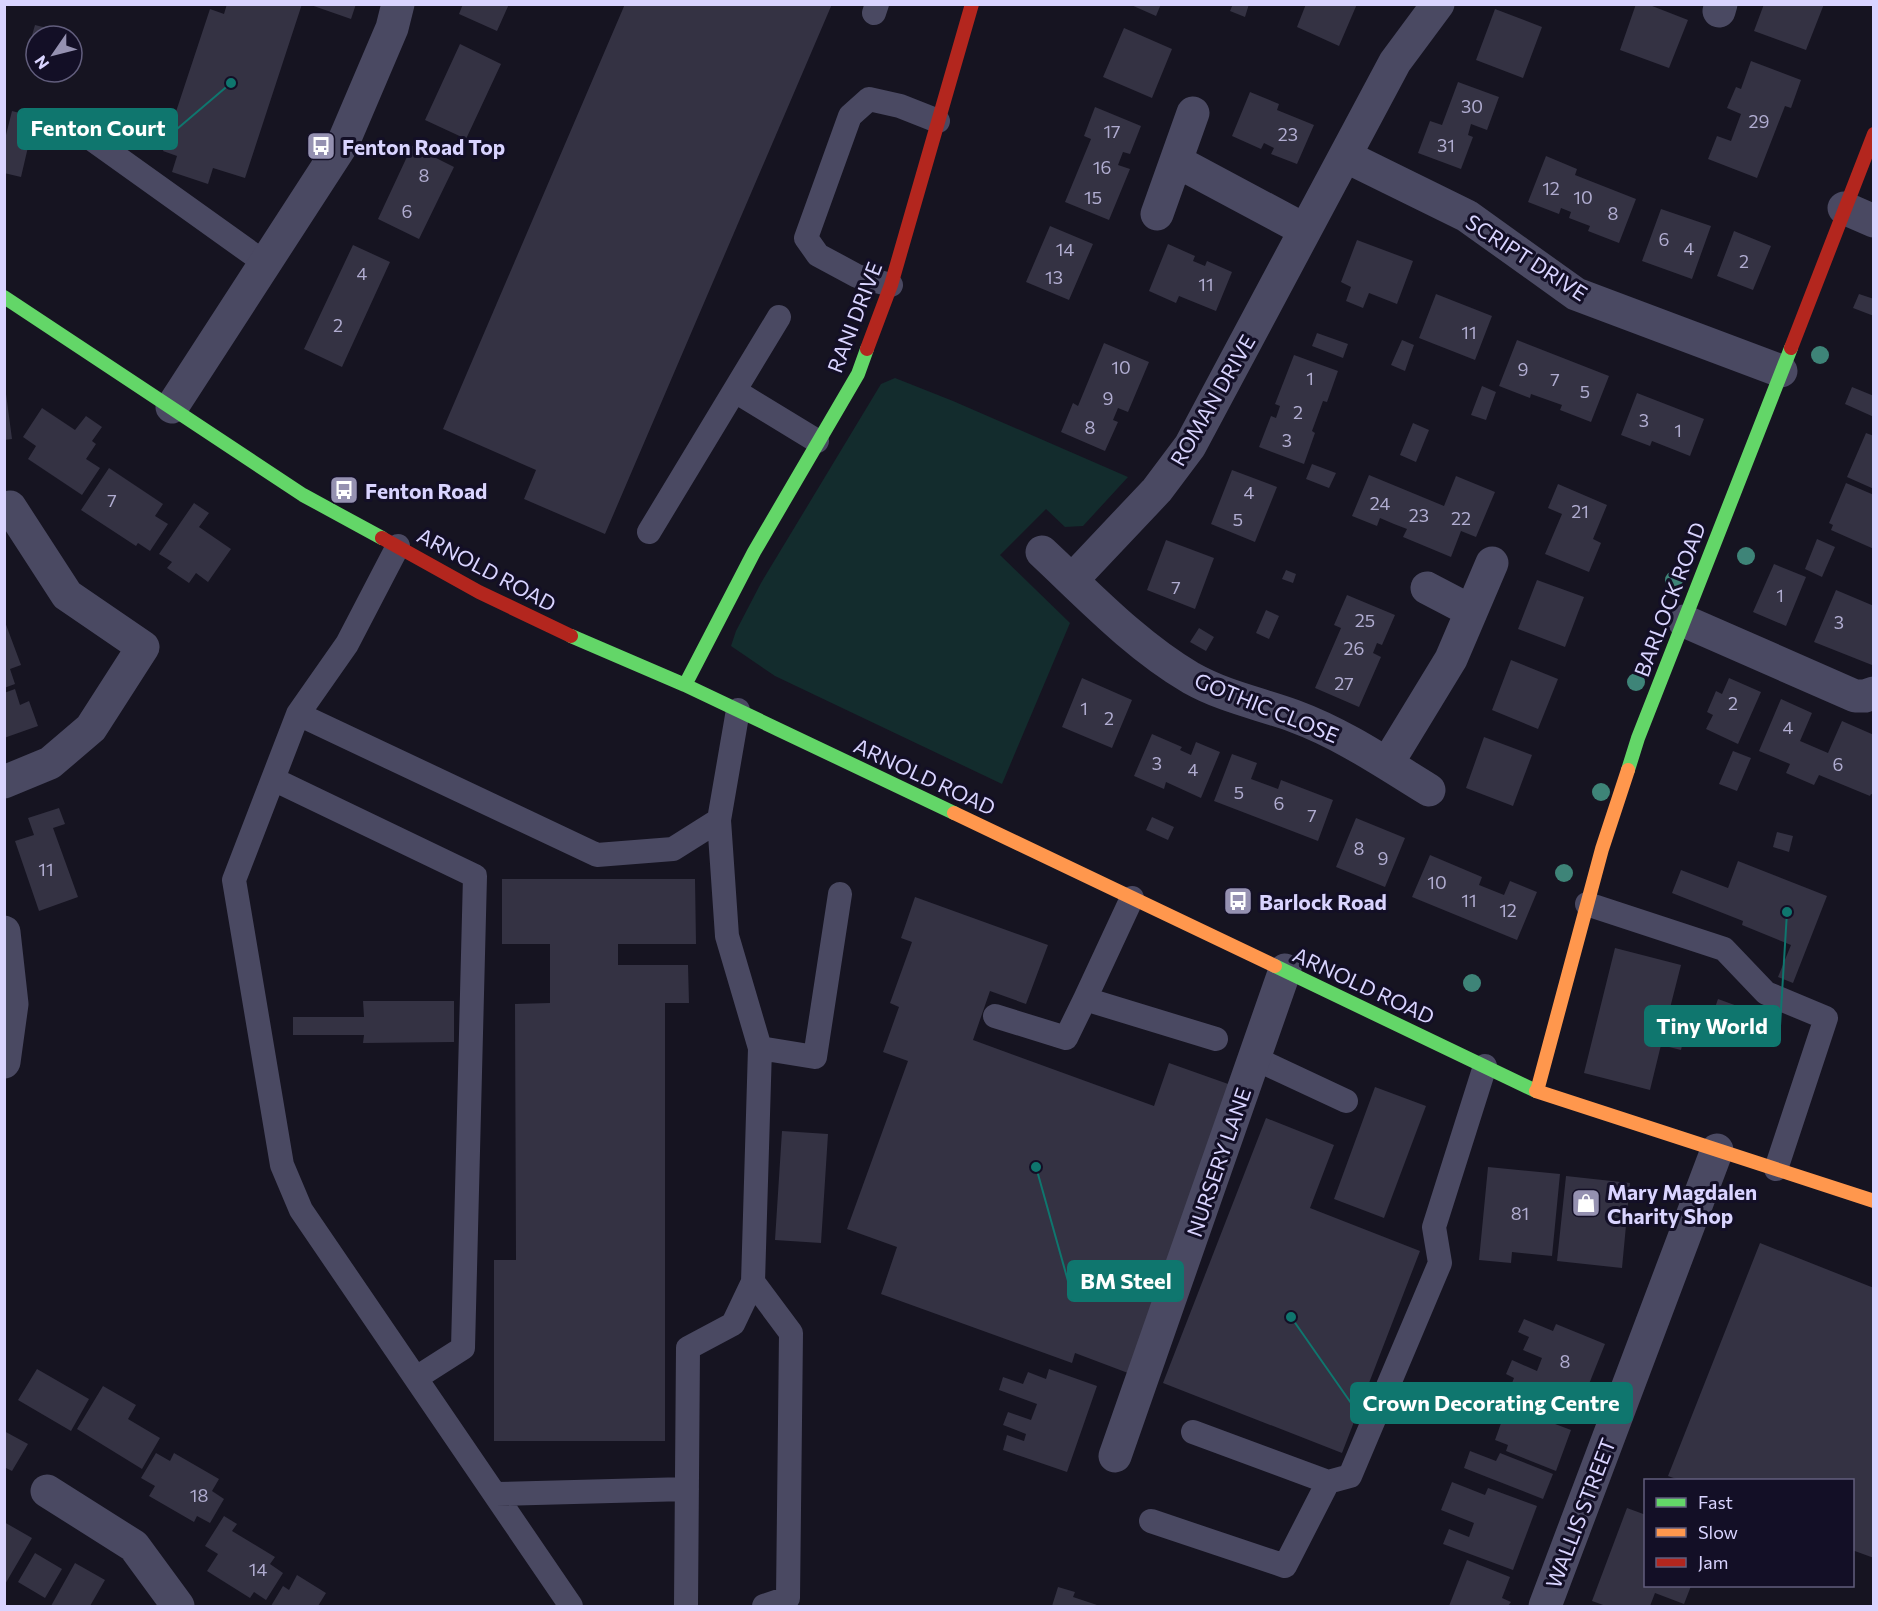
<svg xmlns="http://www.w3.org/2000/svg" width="1878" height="1611" font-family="Commissioner,sans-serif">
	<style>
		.green { fill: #132c2d }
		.building { fill: #343243 }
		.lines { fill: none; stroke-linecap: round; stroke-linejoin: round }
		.lane { stroke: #4a4962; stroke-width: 24 }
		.street { stroke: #4a4962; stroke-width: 33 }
		.fast { stroke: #63d668; stroke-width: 14 }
		.slow { stroke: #ff974d; stroke-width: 14 }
		.jam { stroke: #b3261e; stroke-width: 14 }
		.tree { fill: #3e8478 }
		.labels { text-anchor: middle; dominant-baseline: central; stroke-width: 6; stroke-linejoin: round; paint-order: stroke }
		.number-label { font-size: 18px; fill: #b0acd0 }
		.poi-label { font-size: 21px; font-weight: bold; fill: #d9d4ff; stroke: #130f26; text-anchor: start }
		.street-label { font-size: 21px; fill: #d9d4ff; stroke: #130f26 }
		.leader { fill: none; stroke: #0f766e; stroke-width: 2 }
		.callout-dot { fill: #0f766e; stroke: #130f26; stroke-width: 2 }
		.callout { fill: #0f766e; stroke: #0f766e; stroke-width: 2 }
		.callout-label { font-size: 22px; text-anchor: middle; font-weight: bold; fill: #fff }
	</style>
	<rect width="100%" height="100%" fill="#161421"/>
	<!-- green -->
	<path class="green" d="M895 378 953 401 1128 477 1083 526 1065 527 1046 509 1000 555 1070 623 1002 784 775 676 731 646 736 631 761 583 881 384Z"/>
	<!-- building -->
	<path class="building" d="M227 4H302L245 178 213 168 208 184 172 172 177 156 163 151 210 9 224 14Z
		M308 4H356L351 19Z
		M463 4H509L497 31 459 14Z
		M625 4H832L605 534 524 499 536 470 443 429Z
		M1129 4H1161L1156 16Z
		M1233 4H1249L1245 17 1230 11Z
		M1306 4H1357L1339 46 1297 27Z
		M1636 4H1647L1688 20 1669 68 1620 50Z
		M1764 4H1824L1806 50 1754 31Z
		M1495 9 1542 27 1523 78 1476 60Z
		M35 25 59 31 58 36H36V40L31 39Z
		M1124 28 1172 49 1152 98 1103 77Z
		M460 44 501 64 466 139 425 120Z
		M1751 61 1801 80 1791 108 1785 106 1757 178 1708 159 1717 136 1731 141 1741 114 1727 108 1736 87 1741 89Z
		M1458 82 1499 97 1487 130 1471 124 1468 135 1473 137 1461 169 1418 153 1430 121 1442 125Z
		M1250 92 1279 104 1277 110 1314 125 1297 164 1271 154 1274 148 1264 143 1261 149 1232 136Z
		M1095 107 1141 126 1130 154 1123 152 1118 165 1130 169 1109 220 1065 202 1091 139 1084 136Z
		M12 111 35 117 21 177 4 173V143Z
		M412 146 454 167 419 239 378 219Z
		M1546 156 1577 169 1575 175 1636 199 1619 243 1588 231 1590 226 1569 218 1571 212 1561 208 1559 214 1528 202Z
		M1661 209 1711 226 1692 279 1642 261Z
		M1050 226 1093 244 1069 300 1026 282Z
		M1734 231 1771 246 1753 290 1717 276Z
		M1357 240 1413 261 1397 304 1369 293 1363 308 1346 301 1351 287 1341 282Z
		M1168 244 1195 256 1193 261 1205 266 1207 261 1232 272 1216 311 1179 296 1176 303 1149 291Z
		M353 245 390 262 342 367 304 349Z
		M1436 294 1492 316 1475 360 1419 338Z
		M1859 294 1874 299V316L1853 308Z
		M1317 333 1348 344 1343 358 1312 346Z
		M1402 340 1414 345 1405 371 1391 365Z
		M1517 340 1609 376 1591 422 1560 410 1562 405 1531 394 1530 398 1499 386Z
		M1104 343 1149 362 1128 412 1118 408 1113 420 1118 422 1105 451 1061 432 1073 403 1078 406Z
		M1294 355 1338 371 1327 402 1323 401 1312 431 1315 433 1304 464 1259 447 1271 416 1276 418 1280 406 1275 404Z
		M1482 386 1496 392 1486 420 1471 415Z
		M1852 387 1874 396V417L1845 404Z
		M1637 393 1704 419 1690 456 1652 441 1650 446 1621 435Z
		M6 394 12 439 4 440V395Z
		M42 408 75 430 86 416 102 427 92 441 96 444 86 459 100 468 82 495 28 459 36 446 23 437Z
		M1413 423 1429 430 1416 462 1400 455Z
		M1866 433 1874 436V489L1847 477Z
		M1312 464 1336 473 1329 488 1306 479Z
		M109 468 163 504 155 516 168 524 150 551 138 543 136 546 81 510Z
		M1232 470 1277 487 1255 542 1211 524Z
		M1369 475 1444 506 1456 476 1495 492 1476 537 1461 531 1451 557 1403 537 1407 529 1394 524 1380 518 1377 526 1352 516Z
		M1846 483 1874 495V549L1831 530 1833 525 1829 523Z
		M1558 484 1607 505 1593 539 1601 543 1589 572 1545 554 1562 514 1548 508Z
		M194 503 209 513 199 527 231 549 208 582 196 573 189 583 167 568 172 562 159 554Z
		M1817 539 1835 547 1822 577 1805 569Z
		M1166 540 1214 558 1195 609 1147 590Z
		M1774 564 1806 577 1786 626 1753 612Z
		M1286 570 1296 574 1293 583 1282 579Z
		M1537 580 1584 597 1565 647 1518 629Z
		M1836 590 1874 606V661L1872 665 1814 642Z
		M1347 595 1395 615 1382 645 1377 643 1373 653 1381 657 1359 707 1315 688 1341 628 1334 625Z
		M1266 610 1279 616 1269 639 1256 633Z
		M5 622 21 665 10 669 15 684 4 688Z
		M1199 628 1214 637 1206 651 1190 642Z
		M1511 660 1558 679 1538 729 1492 710Z
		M1082 678 1132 700 1112 748 1062 727Z
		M1729 678 1761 692 1738 744 1706 729 1713 715 1707 712 1716 691 1722 694Z
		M15 689 20 705 29 701 38 726 4 738V693Z
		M1781 699 1812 713 1800 741 1828 753 1842 721 1874 735V795L1871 794 1870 796 1819 775 1814 785 1786 773 1790 764 1759 751Z
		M1152 734 1182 747 1180 750 1191 755 1196 742 1220 752 1201 798 1166 782 1164 789 1134 776Z
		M1484 737 1532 755 1513 806 1466 788Z
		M1733 751 1751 758 1737 791 1719 784Z
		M1232 754 1257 763 1251 779 1278 789 1281 780 1333 800 1318 841 1214 801Z
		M59 808 65 824 53 828 78 897 39 911 15 841 34 835 28 818Z
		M1152 817 1174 827 1168 840 1146 830Z
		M1356 818 1405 838 1385 887 1336 867Z
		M1777 832 1793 836 1789 852 1773 847Z
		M1430 855 1482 877 1479 885 1504 895 1510 881 1537 892 1517 940 1412 897Z
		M1738 861 1827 896 1793 983 1778 977 1791 945 1742 925 1743 921 1672 893 1681 870 1728 888Z
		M502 879H695L696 944H618V965H688L689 1003H665V1441H494V1260H516L515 1004 550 1003V944H502Z
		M915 897 1048 945 1026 1004 990 991 973 1040 1154 1106 1169 1063 1231 1085 1128 1373 1075 1353 1072 1363 881 1294 897 1247 847 1229 908 1061 883 1052 899 1007 890 1003 912 942 901 938Z
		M1615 948 1681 965 1670 1008 1690 1013 1681 1050 1661 1045 1650 1090 1584 1073Z
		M1718 999 1751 1011 1743 1034 1710 1022Z
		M363 1001H454V1042L363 1043 364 1035H293V1017H364Z
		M1375 1087 1426 1106 1384 1218 1334 1199Z
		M1266 1118 1334 1145 1310 1208 1420 1251 1342 1453 1163 1383Z
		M782 1131 828 1134 821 1243 775 1240Z
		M1488 1167 1560 1174 1552 1256 1512 1252 1511 1263 1479 1260Z
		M1566 1176 1630 1183 1622 1268 1557 1261Z
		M1760 1243 1874 1288V1558L1852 1550V1480H1679L1668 1476Z
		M1524 1319 1553 1331 1556 1324 1605 1344 1573 1424 1524 1404 1526 1398 1509 1391 1514 1378 1506 1374 1512 1360 1537 1371 1542 1358 1523 1350 1529 1337 1518 1332Z
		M37 1369 89 1399 71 1431 18 1400Z
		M1049 1369 1097 1386 1067 1472 1003 1450 1007 1435 1024 1441 1026 1434 1003 1425 1008 1412 1031 1420 1037 1404 999 1390 1003 1377 1023 1384 1028 1372 1046 1379Z
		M103 1386 136 1405 128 1419 160 1438 142 1469 77 1429Z
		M1521 1411 1571 1430 1556 1471 1506 1451 1508 1445 1495 1440 1505 1412 1519 1417Z
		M4 1431 28 1444 12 1471 4 1467Z
		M1470 1451 1496 1461 1500 1453 1553 1474 1543 1499 1464 1468Z
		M156 1453 170 1461 174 1453 219 1479 212 1491 224 1499 210 1523 197 1516 194 1522 149 1496 155 1486 141 1478Z
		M1452 1482 1485 1495 1488 1488 1537 1506 1513 1570 1443 1544 1449 1529 1469 1537 1474 1523 1441 1510Z
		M1627 1508 1646 1515V1586H1691L1684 1604 1655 1593 1650 1606H1606L1592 1601Z
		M224 1516 237 1524 232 1531 275 1557 270 1564 283 1573 266 1600 254 1592 250 1598 207 1571 218 1554 205 1546Z
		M4 1522 32 1538 4 1586Z
		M35 1553 62 1569 45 1598 18 1582Z
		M1467 1560 1510 1577 1502 1598 1511 1602 1508 1606H1449Z
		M75 1563 105 1580 90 1606H51Z
		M297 1575 326 1593 318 1606H271L283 1586 289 1590Z
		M1058 1587 1075 1592 1073 1597 1100 1606H1052Z"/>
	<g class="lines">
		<!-- lane -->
		<path class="lane" d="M874 13 877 4
			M72 125 265 263
			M891 285 857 276 818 255 806 238 850 116 869 99 900 106 938 121
			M735 391 817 441
			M649 532 779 317
			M398 546 347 644 298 714 234 880 282 1165 301 1210 571 1606
			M298 714 597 855 673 849 719 820
			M273 779 475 876 463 1348 416 1378
			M1132 898 1085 999 1216 1039
			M1587 904 1724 949 1766 993 1826 1018 1776 1169
			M995 1016 1066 1038 1085 999
			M760 1048 815 1057 840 894
			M1254 1058 1346 1101
			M753 1282 791 1333 788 1598 764 1606
			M1193 1432 1328 1482 1350 1476 1440 1263 1434 1227 1485 1066
			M496 1494 687 1489
			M1151 1521 1285 1566 1328 1482
			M686 1606 688 1348 733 1324 753 1282 760 1048 727 936 719 820 738 710"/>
		<!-- street -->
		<path class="street" d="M1719 11 1721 4
			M1345 156 1467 216 1576 294 1781 371
			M1176 161 1305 230
			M1844 208 1874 221
			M1157 214 1193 113
			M172 407 343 143 392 28 398 4
			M1042 552C1089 596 1135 645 1191 678 1225 697 1258 703 1294 716 1343 734 1385 763 1429 790
			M1072 580 1157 490 1190 446 1395 62 1438 4
			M1427 588 1471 611
			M1684 621 1855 696H1865L1874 693
			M1387 764 1451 659 1492 563
			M4 782 50 763 91 728 143 647 67 595 10 507
			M4 932 12 1004 4 1062
			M1115 1456 1285 970
			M47 1491 134 1546 178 1606
			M1545 1606 1717 1150"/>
		<!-- fast -->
		<path class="fast" d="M4 297 303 495 382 538
			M571 636 685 685 954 813
			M685 685 754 552 858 374 867 349
			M1628 770 1638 738 1791 348
			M1275 966 1536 1091"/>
		<!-- slow -->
		<path class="slow" d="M954 813 1275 966
			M1536 1091 1874 1201
			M1537 1091 1602 849 1628 770"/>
		<!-- jam -->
		<path class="jam" d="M1791 348 1874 134
			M867 349 891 285 972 4
			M382 538 479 592 571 636"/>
	</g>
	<!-- trees -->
	<g class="tree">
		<circle cx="1820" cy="355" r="9"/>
		<circle cx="1746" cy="556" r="9"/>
		<circle cx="1674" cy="580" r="9"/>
		<circle cx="1636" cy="682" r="9"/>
		<circle cx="1601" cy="792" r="9"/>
		<circle cx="1564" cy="873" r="9"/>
		<circle cx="1472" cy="983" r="9"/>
	</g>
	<!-- icons -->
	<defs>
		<g id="bus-square" transform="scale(1.5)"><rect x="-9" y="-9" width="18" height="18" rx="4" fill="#9591b1" stroke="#130f26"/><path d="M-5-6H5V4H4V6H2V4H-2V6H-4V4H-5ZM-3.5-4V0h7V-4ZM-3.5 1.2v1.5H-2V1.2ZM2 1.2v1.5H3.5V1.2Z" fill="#fff"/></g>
		<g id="shop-square" transform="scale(1.5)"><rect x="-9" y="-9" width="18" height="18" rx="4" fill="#9591b1" stroke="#130f26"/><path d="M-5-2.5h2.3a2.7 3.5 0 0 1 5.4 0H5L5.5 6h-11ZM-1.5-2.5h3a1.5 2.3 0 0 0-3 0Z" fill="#fff"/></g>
	</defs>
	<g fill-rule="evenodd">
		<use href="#bus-square" x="321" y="146"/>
		<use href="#bus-square" x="344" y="490"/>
		<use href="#bus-square" x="1238" y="901"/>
		<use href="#shop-square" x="1586" y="1203"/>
	</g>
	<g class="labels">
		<!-- number labels -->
		<g class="number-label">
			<text x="1472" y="106">30</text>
			<text x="1759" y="121">29</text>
			<text x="1112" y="131">17</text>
			<text x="1288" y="134">23</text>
			<text x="1446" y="145">31</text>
			<text x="1102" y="167">16</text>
			<text x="424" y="175">8</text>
			<text x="1551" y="188">12</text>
			<text x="1093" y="197">15</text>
			<text x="1583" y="197">10</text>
			<text x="407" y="211">6</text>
			<text x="1613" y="213">8</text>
			<text x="1664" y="239">6</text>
			<text x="1689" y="248">4</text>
			<text x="1065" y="249">14</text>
			<text x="1744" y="261">2</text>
			<text x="362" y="273">4</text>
			<text x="1054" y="277">13</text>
			<text x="1206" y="284">11</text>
			<text x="338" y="325">2</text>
			<text x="1469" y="332">11</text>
			<text x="1121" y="367">10</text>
			<text x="1523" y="369">9</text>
			<text x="1310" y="378">1</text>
			<text x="1555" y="379">7</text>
			<text x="1585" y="391">5</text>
			<text x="1108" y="398">9</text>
			<text x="1298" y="412">2</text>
			<text x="1644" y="420">3</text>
			<text x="1090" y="427">8</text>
			<text x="1678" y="430">1</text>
			<text x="1287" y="440">3</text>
			<text x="1249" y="492">4</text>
			<text x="112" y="500">7</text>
			<text x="1380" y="503">24</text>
			<text x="1580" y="511">21</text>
			<text x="1419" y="515">23</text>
			<text x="1461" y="518">22</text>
			<text x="1238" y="519">5</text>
			<text x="1176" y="587">7</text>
			<text x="1780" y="595">1</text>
			<text x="1365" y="620">25</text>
			<text x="1839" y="622">3</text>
			<text x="1354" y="648">26</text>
			<text x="1344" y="683">27</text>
			<text x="1733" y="703">2</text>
			<text x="1084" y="708">1</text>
			<text x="1109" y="718">2</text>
			<text x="1788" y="727">4</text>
			<text x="1157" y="763">3</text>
			<text x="1838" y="764">6</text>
			<text x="1193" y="769">4</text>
			<text x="1239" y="792">5</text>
			<text x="1279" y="803">6</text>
			<text x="1312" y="815">7</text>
			<text x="1359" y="848">8</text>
			<text x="1383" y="858">9</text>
			<text x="46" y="869">11</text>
			<text x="1437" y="882">10</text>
			<text x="1469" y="900">11</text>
			<text x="1508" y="910">12</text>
			<text x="1520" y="1213">81</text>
			<text x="1565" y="1361">8</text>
			<text x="199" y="1495">18</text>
			<text x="258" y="1569">14</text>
		</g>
		<!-- poi labels -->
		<g class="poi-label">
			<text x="342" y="146">Fenton Road Top</text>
			<text x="365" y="490">Fenton Road</text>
			<text x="1259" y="901">Barlock Road</text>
			<text x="1607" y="1191">Mary Magdalen<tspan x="1607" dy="24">Charity Shop</tspan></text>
		</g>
		<!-- street labels -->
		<g class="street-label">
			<text transform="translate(1527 257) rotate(33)">SCRIPT DRIVE</text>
			<text transform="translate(854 317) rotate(-69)">RANI DRIVE</text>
			<text transform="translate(1212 400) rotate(-60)">ROMAN DRIVE</text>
			<text transform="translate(487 569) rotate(28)">ARNOLD ROAD</text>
			<text transform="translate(1669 599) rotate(-69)">BARLOCK ROAD</text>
			<text transform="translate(1267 707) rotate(22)">GOTHIC CLOSE</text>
			<text transform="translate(925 776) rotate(25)">ARNOLD ROAD</text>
			<text transform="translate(1364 985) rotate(25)">ARNOLD ROAD</text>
			<text transform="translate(1218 1162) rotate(-71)">NURSERY LANE</text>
			<text transform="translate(1580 1513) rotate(-69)">WALLIS STREET</text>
		</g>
	</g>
	<!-- callouts -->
	<path class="leader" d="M231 83L177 129M1787 912L1780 1026M1036 1167L1068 1281M1291 1317L1351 1403"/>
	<g class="callout-dot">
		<circle cx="231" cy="83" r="6"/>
		<circle cx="1787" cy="912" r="6"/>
		<circle cx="1036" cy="1167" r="6"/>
		<circle cx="1291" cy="1317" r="6"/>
	</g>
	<g class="callout">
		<rect x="18" y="109" width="159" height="40" rx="6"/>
		<rect x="1645" y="1006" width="135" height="40" rx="6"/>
		<rect x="1068" y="1261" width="115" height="40" rx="6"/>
		<rect x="1351" y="1383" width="281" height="40" rx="6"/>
	</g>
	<g class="callout-label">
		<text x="98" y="136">Fenton Court</text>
		<text x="1712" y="1034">Tiny World</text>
		<text x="1126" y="1289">BM Steel</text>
		<text x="1491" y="1411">Crown Decorating Centre</text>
	</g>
	<!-- border -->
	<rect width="1878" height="1611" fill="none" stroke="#d9d4ff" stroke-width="12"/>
	<!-- legend -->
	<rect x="1644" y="1479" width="210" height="108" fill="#130f26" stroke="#625e7d" stroke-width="1.5"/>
	<rect x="1656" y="1498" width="30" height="9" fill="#63d668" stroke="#625e7d" stroke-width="1.5"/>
	<text x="1698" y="1509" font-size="18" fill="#d9d4ff">Fast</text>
	<rect x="1656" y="1528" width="30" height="9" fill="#ff974d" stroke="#625e7d" stroke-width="1.5"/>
	<text x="1698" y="1539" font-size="18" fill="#d9d4ff">Slow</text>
	<rect x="1656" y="1558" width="30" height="9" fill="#b3261e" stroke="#625e7d" stroke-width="1.5"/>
	<text x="1698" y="1569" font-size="18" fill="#d9d4ff">Jam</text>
	<!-- north arrow -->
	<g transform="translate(54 54) rotate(235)"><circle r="28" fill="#130f26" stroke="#625e7d" stroke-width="1.5"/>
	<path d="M0-4.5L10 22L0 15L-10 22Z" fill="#9591b1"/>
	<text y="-9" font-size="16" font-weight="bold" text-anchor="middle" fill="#d9d4ff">N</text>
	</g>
</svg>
